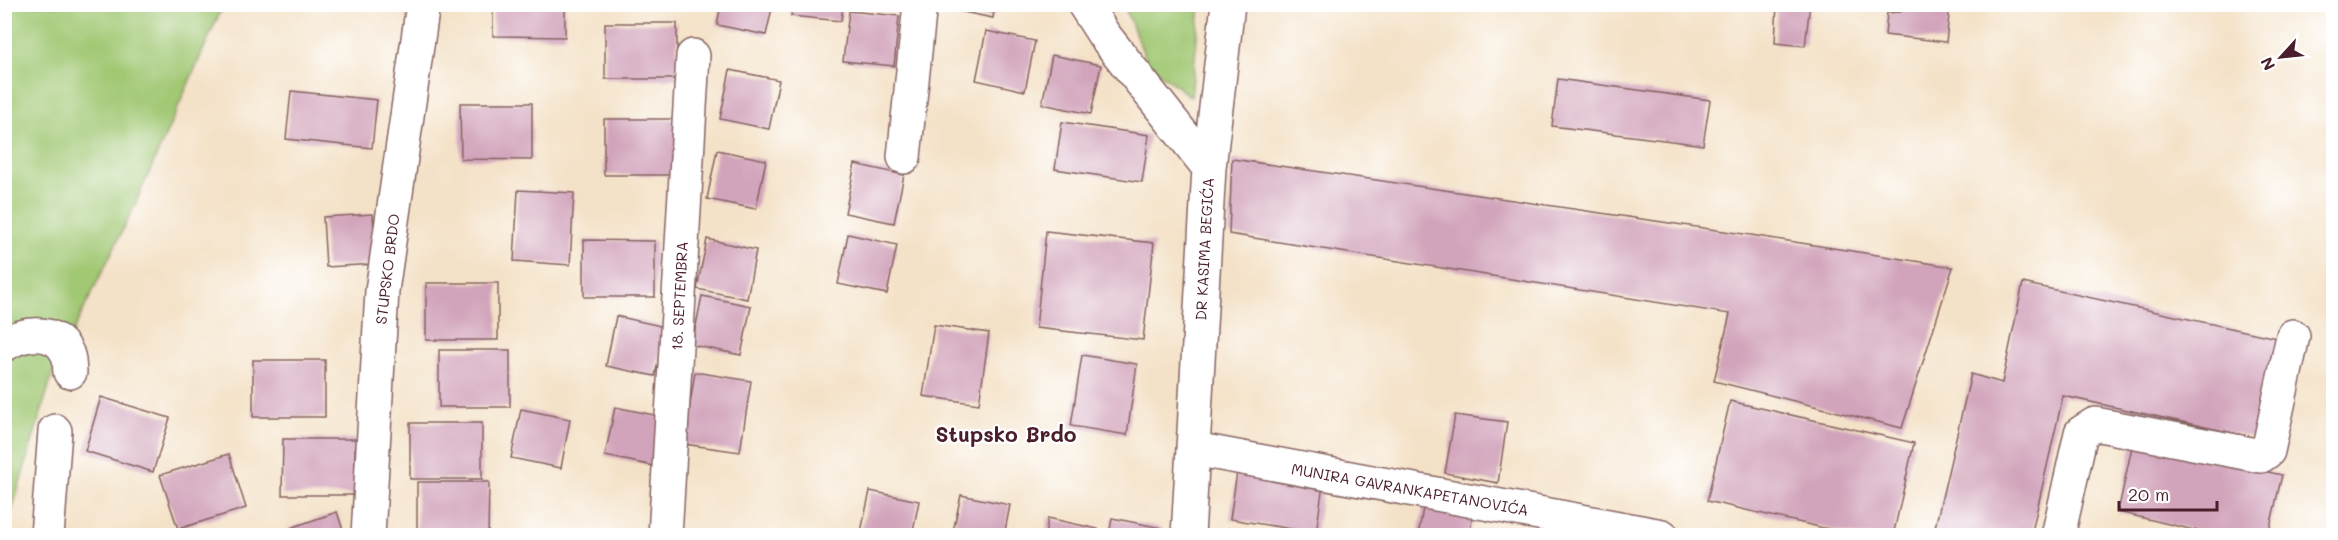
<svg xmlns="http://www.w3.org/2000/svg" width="2338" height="540" font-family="Mali,sans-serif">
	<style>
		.green { fill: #a1c873; stroke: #76744f; stroke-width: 1.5 }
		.building { fill: #d2a4bb }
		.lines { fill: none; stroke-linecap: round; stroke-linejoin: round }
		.minor-casing { stroke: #866362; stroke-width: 36 }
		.minor { stroke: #fff; stroke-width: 33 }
		.labels { text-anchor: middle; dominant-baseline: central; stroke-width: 4.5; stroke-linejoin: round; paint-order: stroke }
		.street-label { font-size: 15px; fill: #4a1f2b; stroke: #fff }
		.district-label { font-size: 21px; font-weight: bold; fill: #4a1f2b; stroke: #fff }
	</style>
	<rect width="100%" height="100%" fill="#fff"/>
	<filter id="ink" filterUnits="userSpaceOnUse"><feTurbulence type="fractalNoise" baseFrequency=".0167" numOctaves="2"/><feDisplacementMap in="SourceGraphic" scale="12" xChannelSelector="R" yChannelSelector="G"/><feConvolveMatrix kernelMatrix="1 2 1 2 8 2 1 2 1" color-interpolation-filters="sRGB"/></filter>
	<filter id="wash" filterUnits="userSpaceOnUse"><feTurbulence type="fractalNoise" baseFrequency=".008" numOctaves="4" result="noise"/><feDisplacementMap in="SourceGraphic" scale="24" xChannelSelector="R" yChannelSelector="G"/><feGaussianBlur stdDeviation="1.35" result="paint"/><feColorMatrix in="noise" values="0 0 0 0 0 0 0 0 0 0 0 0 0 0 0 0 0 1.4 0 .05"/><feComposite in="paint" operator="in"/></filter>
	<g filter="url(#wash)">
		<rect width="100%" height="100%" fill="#f4e2c8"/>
		<!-- green -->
		<path class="green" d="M5 5H223L133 209 53 372 6 530Z
			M1124 5H1200L1191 97 1148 64Z"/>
		<g id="blocks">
			<!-- building -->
			<path class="building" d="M493 4H565V37L493 36Z
				M721 4H773L766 35 717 25Z
				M792 4H843L841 21 791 16Z
				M944 4H995L993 18 943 8Z
				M1777 4H1810L1805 46 1775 43Z
				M1900 4 1950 6 1946 42 1885 35 1887 13 1901 12Z
				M849 11 899 16 894 66 843 61Z
				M605 23H677V79H605Z
				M986 31 1035 41 1025 91 976 80Z
				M1052 55 1101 65 1091 114 1042 104Z
				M730 70 779 80 769 129 720 119Z
				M1558 79 1710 100 1703 145 1552 126Z
				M291 91 377 100 372 148 286 139Z
				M460 103H532V160L461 159Z
				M604 119H676V175H604Z
				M1062 122 1149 135 1142 182 1055 169Z
				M717 150 766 160 756 209 707 199Z
				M1232 159 1751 235 1953 267 1902 428 1714 381 1730 314 1229 234Z
				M855 164 904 175 894 223 845 213Z
				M518 190 574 193 570 265 514 261Z
				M373 214 376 264 326 267 323 217Z
				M1046 231 1154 243 1143 340 1036 328Z
				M848 234 897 245 887 294 838 284Z
				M707 239 756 250 747 299 697 289Z
				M584 240 655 241V297H584Z
				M426 283H498V340H426Z
				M2023 283 2286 340 2265 440 2063 396 2031 536H1933L1971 374 2002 383Z
				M702 296 751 306 741 355 692 345Z
				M616 316 665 327 655 376 606 366Z
				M934 325 989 333 979 404 923 396Z
				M439 350H510V407H439Z
				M1082 355 1137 364 1127 435 1071 426Z
				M253 360H325V417H253Z
				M695 372 751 381 740 452 684 444Z
				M101 397 170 418 153 472 85 451Z
				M1730 401 1914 443 1893 536H1858L1707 501Z
				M615 407 664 417 654 466 605 456Z
				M521 409 570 419 561 468 511 458Z
				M1455 415 1507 422 1498 483 1445 473Z
				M410 423H482V479H410Z
				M283 439H355V495H282Z
				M2133 442 2282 475 2268 536H2219L2118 512Z
				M229 454 246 508 178 529 160 475Z
				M1237 472 1323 485 1316 533 1230 519Z
				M417 482H489L488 536H417Z
				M870 491 919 501 912 536H860Z
				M961 495 1010 505 1004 536H952Z
				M1424 503 1473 513 1469 536H1418Z
				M337 512 345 536H292L290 528Z
				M1048 518 1098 529 1096 536H1045Z
				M1112 518 1162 528 1160 536H1109Z"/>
		</g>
	</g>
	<g filter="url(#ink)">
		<use href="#blocks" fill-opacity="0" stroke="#866362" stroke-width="1.5"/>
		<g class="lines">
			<!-- minor casing -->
			<g class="minor-casing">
				<path id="minor" d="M1084 4 1104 35 1209 168 1188 536
					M904 157 920 4
					M1209 168 1228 4
					M4 345C23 332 56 328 67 353 70 358 69 366 70 372
					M1194 449 1662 536
					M47 536 55 431
					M368 536 382 291 423 4
					M665 536 693 56
					M2058 536 2081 433 2095 424 2261 456 2268 451 2293 336"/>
			</g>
			<!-- minor -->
			<use href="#minor" class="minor"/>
		</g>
	</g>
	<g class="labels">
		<!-- street labels -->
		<g class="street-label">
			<text transform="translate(1204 249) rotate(-87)">DR KASIMA BEGIĆA</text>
			<text transform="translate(387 269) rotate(-83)">STUPSKO BRDO</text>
			<text transform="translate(679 296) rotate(-87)">18. SEPTEMBRA</text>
			<text transform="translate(1410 489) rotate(10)">MUNIRA GAVRANKAPETANOVIĆA</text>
		</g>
		<!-- district labels -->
		<g class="district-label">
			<text x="1006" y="433">Stupsko Brdo</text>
		</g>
	</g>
	<!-- margin -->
	<rect width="2338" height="540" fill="none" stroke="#fff" stroke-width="24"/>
	<!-- north arrow -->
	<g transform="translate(2281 57) rotate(243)" stroke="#ffffff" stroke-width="4.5" paint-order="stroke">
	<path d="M0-4.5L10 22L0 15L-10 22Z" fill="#4a1f2b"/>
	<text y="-9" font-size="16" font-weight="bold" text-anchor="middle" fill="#4a1f2b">N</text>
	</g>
	<!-- scale -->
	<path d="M2119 501v9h98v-9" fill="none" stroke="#4a1f2b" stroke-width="3"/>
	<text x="2128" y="501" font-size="18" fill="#4a1f2b" stroke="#ffffff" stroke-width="4.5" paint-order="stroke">20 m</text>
</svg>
